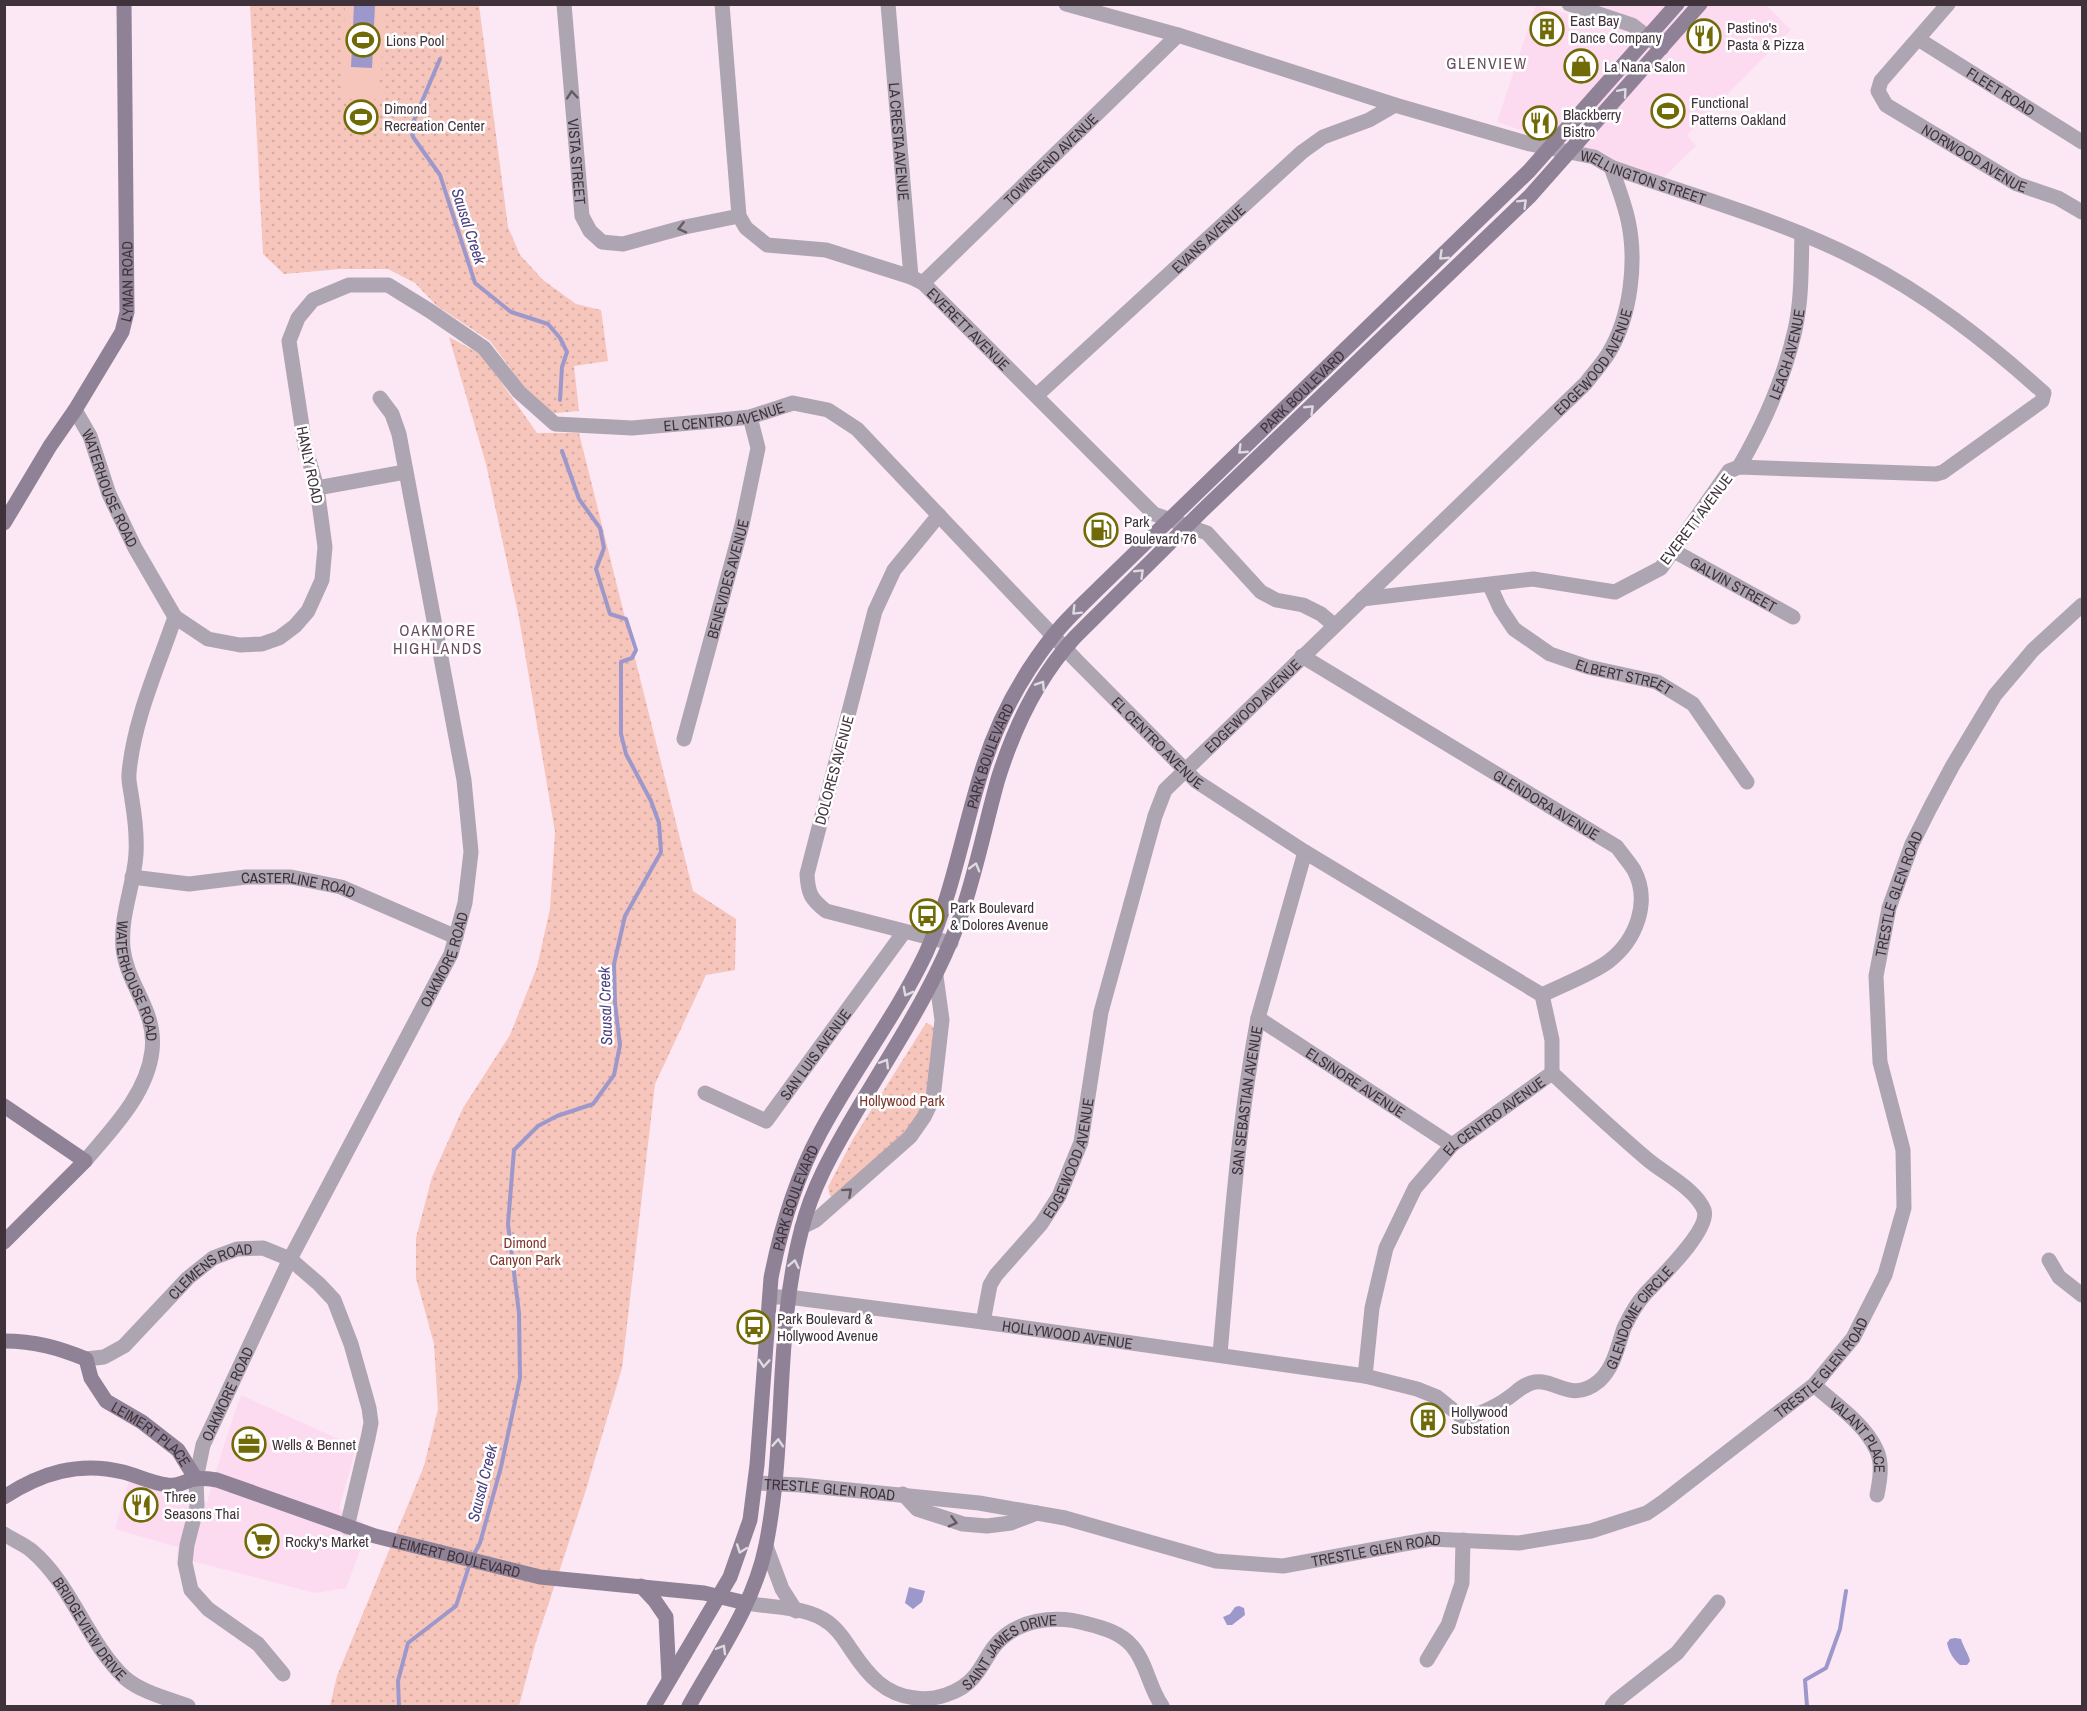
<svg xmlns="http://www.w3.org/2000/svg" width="2087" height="1711" font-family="'Archivo Narrow',sans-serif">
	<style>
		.built { fill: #fcdaf0 }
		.park { fill: url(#park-dots) }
		.pitch { fill: #f6c5bc }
		.water { fill: #9d98cb }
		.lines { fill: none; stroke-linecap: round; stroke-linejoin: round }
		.stream { stroke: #9d98cb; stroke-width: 4 }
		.street { stroke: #aea5b3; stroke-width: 15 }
		.secondary { stroke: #8f8296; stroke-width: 15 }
		.oneway { stroke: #dddae0 }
		.oneway2 { stroke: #665a65 }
		.labels { text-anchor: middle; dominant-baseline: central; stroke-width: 5; stroke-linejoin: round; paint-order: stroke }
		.poi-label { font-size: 15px; fill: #40323b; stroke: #fff; text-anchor: start }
		.street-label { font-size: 15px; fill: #40323b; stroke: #fff }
		.park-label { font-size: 15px; fill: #7f352b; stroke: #fff }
		.neighbourhood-label { font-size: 16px; letter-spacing: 1.5px; fill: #684c5f; stroke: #fff }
		.water-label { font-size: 16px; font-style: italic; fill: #4b4181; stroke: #fff }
	</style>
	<defs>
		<pattern id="park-dots" width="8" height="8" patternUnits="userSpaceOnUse" patternTransform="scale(1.5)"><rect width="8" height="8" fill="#f6c5bc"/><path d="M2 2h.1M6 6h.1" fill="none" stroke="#d4aaa2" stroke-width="1.8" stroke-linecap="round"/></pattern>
	</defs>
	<rect width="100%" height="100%" fill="#fce7f4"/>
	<!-- built -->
	<path class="built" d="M1536 5 1590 20 1596 5H1766L1791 30 1687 135 1696 146 1664 177 1497 122Z
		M241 1395 356 1447 339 1509 363 1522 362 1545 346 1588 315 1593 177 1557 178 1547 115 1529 129 1482 207 1502 224 1445Z"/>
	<!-- park -->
	<path class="park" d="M250 5H479L508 227 520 255 543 280 576 304 601 310 608 361 574 366 579 411 544 414 490 341 437 306 415 283 388 269H340L284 274 263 254Z
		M449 337 482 355 537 433H579L693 891 736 919 735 970 706 975 655 1084 622 1368 585 1493 535 1645 519 1706H330L337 1676 424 1466 438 1409 434 1344 416 1278V1238L432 1177 463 1108 510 1035 537 967 550 909 555 832 519 618 486 464Z
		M926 1023 931 1025 934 1028C931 1052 931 1090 920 1111 906 1139 858 1175 834 1197L830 1196 828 1187 853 1139Z"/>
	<!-- pitch -->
	<path class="pitch" d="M345 5H384L381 76 378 77 377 86 383 93V100L341 99Z"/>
	<!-- water -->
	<path class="water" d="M354 5H375L372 68 351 67Z
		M909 1587 925 1591 922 1602 913 1609 905 1603Z
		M1239 1606 1244 1608 1245 1615 1232 1625H1227L1223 1617 1230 1614 1235 1607Z
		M1955 1638 1961 1639C1963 1646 1969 1655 1970 1661L1967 1665H1960C1953 1659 1949 1652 1947 1643L1950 1639Z"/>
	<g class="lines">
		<!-- stream -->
		<path class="stream" d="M440 59 412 125 413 137 440 175 475 283 511 312 548 324 560 338 567 352 562 367 560 400
			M473 1556 480 1543 501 1467 520 1378 519 1313 508 1224 514 1150 538 1126 557 1116 593 1104 614 1075 620 1045 615 1003 614 964 625 916 661 852 659 823 651 801 626 754 621 734V662L632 658 636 650 626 619 610 614 596 569 604 548 600 528 579 499 562 451
			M399 1706 398 1681 408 1643 456 1606 470 1563
			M1807 1706 1805 1680 1826 1668 1840 1629 1846 1591"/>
		<!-- street -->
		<g class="street">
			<path id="s1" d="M564 4 582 216 590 231 602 242 623 244 685 227 739 216"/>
			<path id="s2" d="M722 4 739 216 746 228 767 245 826 250 911 277 923 283 1154 514 1207 533 1261 592 1276 600 1303 605 1321 614 1334 625"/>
			<path id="s3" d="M888 4 911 277"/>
			<path id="s4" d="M1066 4 1178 35 1395 105 1530 144 1594 157 1611 167C1692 196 1778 219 1855 258 1925 293 1986 341 2044 393L2042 401 1943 472 1936 474 1739 467 1729 471 1661 568 1615 592 1533 579 1362 599"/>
			<path d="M1569 4 1632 25 1662 48"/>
			<path id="s5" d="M1948 4 1881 81 1878 91 1886 105 2017 184 2058 198 2082 212"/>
			<path id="s6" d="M1918 39 2082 142"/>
			<path id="s7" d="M923 283 1178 35"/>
			<path id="s8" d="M1037 395 1302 152 1323 137 1369 120 1395 105"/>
			<path id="s9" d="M75 410 90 436 109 494 135 548 175 617C158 667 134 719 129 773 128 781 131 791 132 800 135 818 137 836 136 854 134 886 120 915 123 948 127 986 157 1010 152 1051 147 1094 112 1129 85 1161"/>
			<path id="s10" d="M1739 467C1764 424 1784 379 1795 330 1802 299 1801 266 1802 234"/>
			<path d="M317 488 405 472"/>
			<path d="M939 515 894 570 875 611 807 874C808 894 811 899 826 911L951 943"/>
			<path id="s11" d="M1674 551 1793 617"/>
			<path id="s12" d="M1490 586 1500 608 1514 629 1550 654 1588 667 1657 682 1693 704 1747 782"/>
			<path id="s13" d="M175 617 208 639 240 645 262 644 279 638 295 626 308 611 322 580 325 547 317 488 305 446 289 341 298 318 313 300 349 285H388L430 311 484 348 519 392 555 424 632 428 702 422 750 417 793 403 828 410 857 429 1077 661 1196 781 1305 852 1542 995 1552 1040V1073"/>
			<path id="s14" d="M1302 656 1617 847C1622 854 1629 862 1634 870 1651 902 1636 940 1609 961 1594 973 1560 986 1542 995"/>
			<path id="s15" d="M684 739 742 525 758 448 750 417"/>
			<path id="s16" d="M132 877 189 884 246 877H291L341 887 456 937"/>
			<path id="s17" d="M1258 1018 1452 1145"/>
			<path id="s18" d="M705 1093 766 1121 904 932"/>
			<path d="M802 1227 816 1220 910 1137 924 1117 933 1098 942 1020 936 976"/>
			<path d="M2049 1260 2059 1277 2082 1295"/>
			<path id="s19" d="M770 1297H788L983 1322 1365 1376 1417 1389 1437 1397 1463 1418C1475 1417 1497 1406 1508 1398 1517 1392 1523 1384 1535 1382 1557 1379 1571 1404 1599 1381 1614 1368 1618 1345 1624 1328 1630 1315 1637 1303 1646 1293 1660 1278 1711 1229 1704 1210 1696 1189 1663 1173 1647 1159 1614 1131 1583 1102 1552 1073"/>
			<path id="s20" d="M983 1322 990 1285 996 1275 1041 1224 1059 1196 1081 1142 1101 1012 1155 816 1165 790 1586 383C1593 373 1602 364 1608 354 1631 317 1637 261 1628 220 1624 202 1617 184 1611 167"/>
			<path id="s21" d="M1220 1354C1230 1242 1237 1129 1258 1018L1305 852"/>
			<path id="s22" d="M86 1359 104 1357 124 1346 188 1278 213 1258 237 1249 263 1248 290 1259 319 1284 334 1300 351 1344 369 1408 371 1423 368 1438 347 1527"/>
			<path id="s23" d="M1365 1376 1372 1308 1386 1248 1415 1188 1452 1145 1552 1073"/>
			<path id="s24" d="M1814 1385C1835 1404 1864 1423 1876 1449 1883 1462 1880 1480 1877 1495"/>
			<path id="s25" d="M756 1483 800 1485 979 1503 1065 1518 1216 1561 1283 1566 1431 1539 1519 1543 1591 1531 1647 1513 1663 1502 1814 1385 1853 1338 1885 1275 1904 1208 1903 1150 1880 1062 1876 976 1889 908 1912 844 1930 808 1953 765 1995 695 2033 650 2082 605"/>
			<path d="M903 1494 917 1509 963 1524 987 1526 1011 1523 1037 1513"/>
			<path id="s26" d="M4 1534C13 1540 24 1544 32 1551 72 1585 87 1642 125 1678 141 1692 169 1699 188 1706"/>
			<path d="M766 1546 782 1589 796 1611"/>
			<path id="s27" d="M746 1603C773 1608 807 1606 829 1623 840 1631 845 1641 852 1651 868 1675 885 1695 915 1698 934 1701 960 1693 973 1678 981 1669 986 1658 993 1648 1015 1619 1055 1614 1088 1624 1104 1628 1121 1633 1132 1646 1147 1663 1149 1688 1162 1706"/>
			<path d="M1427 1660 1448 1625 1462 1583 1463 1540"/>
			<path id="s28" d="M283 1674 258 1644 208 1609 191 1590 185 1563 187 1545 197 1506 196 1479 203 1445 290 1259 451 954 465 903 471 852 464 780 399 434 392 414 380 398"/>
			<path d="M1612 1706 1616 1701 1677 1653 1718 1602"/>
		</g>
		<!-- secondary -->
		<g class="secondary">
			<path id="s29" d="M4 523 50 446 75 410 122 332 127 312 124 4"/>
			<path d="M4 1106 85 1161 4 1242"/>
			<path id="s30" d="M4 1341C35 1341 59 1348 86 1359L91 1378 106 1401 142 1422 178 1450 196 1479"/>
			<path id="s31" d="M4 1497C41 1473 79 1461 123 1472 138 1476 152 1483 167 1485 177 1487 185 1481 194 1479 201 1478 210 1479 217 1480L375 1536 540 1577 704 1593 746 1603"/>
			<path d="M641 1586 655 1601 666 1617 669 1679"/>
			<path id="s32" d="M654 1706 730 1577 750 1520 757 1465 771 1278C781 1227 796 1178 820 1133 853 1071 896 1016 926 953 953 893 963 829 983 767 998 720 1022 675 1053 636 1067 618 1084 603 1100 587L1529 171 1677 4"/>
			<path d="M689 1706C718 1654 754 1605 766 1545 787 1440 774 1331 802 1228 812 1188 832 1153 853 1117 891 1052 934 990 960 918 976 873 985 825 998 779 1014 728 1039 676 1075 637L1203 510 1530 196 1700 4"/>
		</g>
	</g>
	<!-- one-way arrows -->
	<defs><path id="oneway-chevron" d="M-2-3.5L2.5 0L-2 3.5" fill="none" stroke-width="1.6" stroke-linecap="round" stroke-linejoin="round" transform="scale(1.5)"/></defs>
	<g class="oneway">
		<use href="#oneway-chevron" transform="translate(1623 92) rotate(-49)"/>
		<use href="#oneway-chevron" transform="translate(1523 203) rotate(-45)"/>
		<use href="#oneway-chevron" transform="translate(1443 256) rotate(136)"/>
		<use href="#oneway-chevron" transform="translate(1310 409) rotate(-44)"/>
		<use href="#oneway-chevron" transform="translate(1242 450) rotate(136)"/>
		<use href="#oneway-chevron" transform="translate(1140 573) rotate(-44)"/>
		<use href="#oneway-chevron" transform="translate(1076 611) rotate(135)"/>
		<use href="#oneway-chevron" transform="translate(1041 685) rotate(-57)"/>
		<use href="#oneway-chevron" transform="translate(975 867) rotate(-74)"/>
		<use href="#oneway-chevron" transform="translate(907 992) rotate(118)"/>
		<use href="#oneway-chevron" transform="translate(885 1063) rotate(-58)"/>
		<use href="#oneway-chevron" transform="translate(794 1264) rotate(-78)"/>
		<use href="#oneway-chevron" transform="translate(764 1363) rotate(94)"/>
		<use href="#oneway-chevron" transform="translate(778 1443) rotate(-86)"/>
		<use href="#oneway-chevron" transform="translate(741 1549) rotate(110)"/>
		<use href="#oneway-chevron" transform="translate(722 1649) rotate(-60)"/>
	</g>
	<g class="oneway2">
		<use href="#oneway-chevron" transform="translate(572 95) rotate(-95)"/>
		<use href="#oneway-chevron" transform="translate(682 228) rotate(166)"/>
		<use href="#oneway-chevron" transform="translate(848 1192) rotate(-42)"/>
		<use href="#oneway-chevron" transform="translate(953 1522) rotate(15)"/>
	</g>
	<!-- icons -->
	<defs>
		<g id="building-ring" transform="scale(1.725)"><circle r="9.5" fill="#fff" stroke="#706b07" stroke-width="1.5"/><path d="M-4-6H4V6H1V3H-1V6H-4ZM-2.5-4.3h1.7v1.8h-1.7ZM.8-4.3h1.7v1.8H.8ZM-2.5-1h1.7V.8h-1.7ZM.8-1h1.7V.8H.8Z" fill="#706b07"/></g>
		<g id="restaurant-ring" transform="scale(1.725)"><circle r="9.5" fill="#fff" stroke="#706b07" stroke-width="1.5"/><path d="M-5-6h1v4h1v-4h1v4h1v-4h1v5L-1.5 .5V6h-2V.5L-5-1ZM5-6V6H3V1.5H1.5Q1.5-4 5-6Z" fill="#706b07"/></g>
		<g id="stadium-ring" transform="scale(1.725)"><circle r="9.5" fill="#fff" stroke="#706b07" stroke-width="1.5"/><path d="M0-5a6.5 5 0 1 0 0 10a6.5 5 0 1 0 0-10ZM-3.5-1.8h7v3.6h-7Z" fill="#706b07"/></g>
		<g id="shop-ring" transform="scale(1.725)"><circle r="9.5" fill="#fff" stroke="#706b07" stroke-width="1.5"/><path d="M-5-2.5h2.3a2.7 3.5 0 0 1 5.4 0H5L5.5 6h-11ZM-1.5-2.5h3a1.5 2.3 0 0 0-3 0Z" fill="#706b07"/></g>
		<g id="fuel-ring" transform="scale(1.725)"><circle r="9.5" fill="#fff" stroke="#706b07" stroke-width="1.5"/><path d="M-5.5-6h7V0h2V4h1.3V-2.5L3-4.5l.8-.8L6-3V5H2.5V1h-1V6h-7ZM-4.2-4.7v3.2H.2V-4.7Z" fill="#706b07"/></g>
		<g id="bus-ring" transform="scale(1.725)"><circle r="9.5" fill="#fff" stroke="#706b07" stroke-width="1.5"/><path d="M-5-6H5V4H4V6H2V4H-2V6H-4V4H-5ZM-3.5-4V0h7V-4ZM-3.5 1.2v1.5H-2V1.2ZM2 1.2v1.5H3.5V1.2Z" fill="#706b07"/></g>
		<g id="office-ring" transform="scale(1.725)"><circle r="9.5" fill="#fff" stroke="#706b07" stroke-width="1.5"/><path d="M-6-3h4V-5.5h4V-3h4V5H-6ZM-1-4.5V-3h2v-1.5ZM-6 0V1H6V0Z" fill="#706b07"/></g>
		<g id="supermarket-ring" transform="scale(1.725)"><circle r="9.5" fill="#fff" stroke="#706b07" stroke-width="1.5"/><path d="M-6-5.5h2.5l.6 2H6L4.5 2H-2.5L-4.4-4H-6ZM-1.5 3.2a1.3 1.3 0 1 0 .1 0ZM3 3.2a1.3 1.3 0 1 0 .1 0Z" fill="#706b07"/></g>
	</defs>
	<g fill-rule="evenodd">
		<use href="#building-ring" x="1547" y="29"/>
		<use href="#restaurant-ring" x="1704" y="36"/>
		<use href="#stadium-ring" x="363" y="40"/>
		<use href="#shop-ring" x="1581" y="66"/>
		<use href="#stadium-ring" x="1668" y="111"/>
		<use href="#stadium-ring" x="361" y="117"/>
		<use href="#restaurant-ring" x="1540" y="123"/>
		<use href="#fuel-ring" x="1101" y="530"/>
		<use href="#bus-ring" x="927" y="916"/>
		<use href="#bus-ring" x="754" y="1327"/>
		<use href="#building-ring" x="1428" y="1420"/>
		<use href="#office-ring" x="249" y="1444"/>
		<use href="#restaurant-ring" x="141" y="1505"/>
		<use href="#supermarket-ring" x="262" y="1541"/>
	</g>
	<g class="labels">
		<!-- poi labels -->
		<g class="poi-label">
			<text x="1570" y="20">East Bay<tspan x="1570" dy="17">Dance Company</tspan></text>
			<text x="1727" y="27">Pastino's<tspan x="1727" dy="17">Pasta &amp; Pizza</tspan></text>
			<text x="386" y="40">Lions Pool</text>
			<text x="1604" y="66">La Nana Salon</text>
			<text x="1691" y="102">Functional<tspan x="1691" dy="17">Patterns Oakland</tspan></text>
			<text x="384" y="108">Dimond<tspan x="384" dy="17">Recreation Center</tspan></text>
			<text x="1563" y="114">Blackberry<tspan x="1563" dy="17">Bistro</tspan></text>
			<text x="1124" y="521">Park<tspan x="1124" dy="17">Boulevard 76</tspan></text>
			<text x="950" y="907">Park Boulevard<tspan x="950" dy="17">&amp; Dolores Avenue</tspan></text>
			<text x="777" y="1318">Park Boulevard &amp;<tspan x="777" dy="17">Hollywood Avenue</tspan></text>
			<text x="1451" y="1411">Hollywood<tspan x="1451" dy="17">Substation</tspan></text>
			<text x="272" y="1444">Wells &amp; Bennet</text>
			<text x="164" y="1496">Three<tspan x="164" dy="17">Seasons Thai</tspan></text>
			<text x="285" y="1541">Rocky's Market</text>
		</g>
		<!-- street labels -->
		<g class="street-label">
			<text stroke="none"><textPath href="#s6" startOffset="98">FLEET ROAD</textPath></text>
			<text stroke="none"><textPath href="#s3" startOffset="138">LA CRESTA AVENUE</textPath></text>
			<text stroke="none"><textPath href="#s5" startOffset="232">NORWOOD AVENUE</textPath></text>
			<text stroke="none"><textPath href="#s7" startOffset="178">TOWNSEND AVENUE</textPath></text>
			<text stroke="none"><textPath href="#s1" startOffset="158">VISTA STREET</textPath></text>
			<text stroke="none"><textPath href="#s4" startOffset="603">WELLINGTON STREET</textPath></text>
			<text stroke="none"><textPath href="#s8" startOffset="232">EVANS AVENUE</textPath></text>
			<text stroke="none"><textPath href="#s29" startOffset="276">LYMAN ROAD</textPath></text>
			<text stroke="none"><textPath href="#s2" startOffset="480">EVERETT AVENUE</textPath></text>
			<text stroke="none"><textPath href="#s10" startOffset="123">LEACH AVENUE</textPath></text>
			<text stroke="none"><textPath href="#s20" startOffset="1179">EDGEWOOD AVENUE</textPath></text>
			<text stroke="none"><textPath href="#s32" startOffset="1509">PARK BOULEVARD</textPath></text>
			<text stroke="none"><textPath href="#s13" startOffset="944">EL CENTRO AVENUE</textPath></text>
			<text transform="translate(310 465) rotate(78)">HANLY ROAD</text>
			<text stroke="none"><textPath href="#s9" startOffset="86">WATERHOUSE ROAD</textPath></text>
			<text transform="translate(1696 519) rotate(-53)">EVERETT AVENUE</text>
			<text stroke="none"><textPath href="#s15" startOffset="166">BENEVIDES AVENUE</textPath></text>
			<text stroke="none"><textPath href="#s11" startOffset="68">GALVIN STREET</textPath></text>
			<text stroke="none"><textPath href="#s12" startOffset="171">ELBERT STREET</textPath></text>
			<text stroke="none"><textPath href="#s20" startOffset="693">EDGEWOOD AVENUE</textPath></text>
			<text stroke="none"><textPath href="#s13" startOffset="1520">EL CENTRO AVENUE</textPath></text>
			<text stroke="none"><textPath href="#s32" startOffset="1023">PARK BOULEVARD</textPath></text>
			<text transform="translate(834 770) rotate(-75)">DOLORES AVENUE</text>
			<text stroke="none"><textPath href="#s14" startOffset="286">GLENDORA AVENUE</textPath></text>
			<text stroke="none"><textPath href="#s16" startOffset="168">CASTERLINE ROAD</textPath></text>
			<text stroke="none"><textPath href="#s25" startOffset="1638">TRESTLE GLEN ROAD</textPath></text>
			<text stroke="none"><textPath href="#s28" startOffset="816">OAKMORE ROAD</textPath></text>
			<text stroke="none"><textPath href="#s9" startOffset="606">WATERHOUSE ROAD</textPath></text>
			<text stroke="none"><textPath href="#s18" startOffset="150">SAN LUIS AVENUE</textPath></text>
			<text stroke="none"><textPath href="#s17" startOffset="117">ELSINORE AVENUE</textPath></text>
			<text stroke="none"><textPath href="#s21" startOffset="255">SAN SEBASTIAN AVENUE</textPath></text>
			<text stroke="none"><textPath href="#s23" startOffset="304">EL CENTRO AVENUE</textPath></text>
			<text stroke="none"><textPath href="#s20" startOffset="190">EDGEWOOD AVENUE</textPath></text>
			<text stroke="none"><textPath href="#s32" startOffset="537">PARK BOULEVARD</textPath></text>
			<text stroke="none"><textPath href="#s22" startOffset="158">CLEMENS ROAD</textPath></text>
			<text stroke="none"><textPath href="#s19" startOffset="934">GLENDOME CIRCLE</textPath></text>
			<text stroke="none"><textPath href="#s19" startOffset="300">HOLLYWOOD AVENUE</textPath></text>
			<text stroke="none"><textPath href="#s25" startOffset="1134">TRESTLE GLEN ROAD</textPath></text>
			<text stroke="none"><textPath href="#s28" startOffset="330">OAKMORE ROAD</textPath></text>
			<text stroke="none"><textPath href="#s30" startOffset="188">LEIMERT PLACE</textPath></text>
			<text stroke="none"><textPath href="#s24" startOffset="69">VALANT PLACE</textPath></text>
			<text stroke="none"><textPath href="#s25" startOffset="74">TRESTLE GLEN ROAD</textPath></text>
			<text stroke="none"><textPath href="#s25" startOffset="630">TRESTLE GLEN ROAD</textPath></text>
			<text stroke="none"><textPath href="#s31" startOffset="474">LEIMERT BOULEVARD</textPath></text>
			<text stroke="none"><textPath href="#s26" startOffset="130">BRIDGEVIEW DRIVE</textPath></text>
			<text stroke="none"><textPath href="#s27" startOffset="316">SAINT JAMES DRIVE</textPath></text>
		</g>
		<!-- park labels -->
		<g class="park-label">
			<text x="902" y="1100">Hollywood Park</text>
			<text x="525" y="1242">Dimond<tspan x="525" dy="17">Canyon Park</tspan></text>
		</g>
		<!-- neighbourhood labels -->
		<g class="neighbourhood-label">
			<text x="1487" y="63">GLENVIEW</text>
			<text x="438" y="630">OAKMORE<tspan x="438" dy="18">HIGHLANDS</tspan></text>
		</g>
		<!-- water labels -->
		<g class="water-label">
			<text transform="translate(469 226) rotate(72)">Sausal Creek</text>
			<text transform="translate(605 1006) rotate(-92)">Sausal Creek</text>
			<text transform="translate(482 1483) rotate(-76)">Sausal Creek</text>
		</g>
	</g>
	<!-- border -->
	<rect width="2087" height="1711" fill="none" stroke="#40323b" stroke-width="12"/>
</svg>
